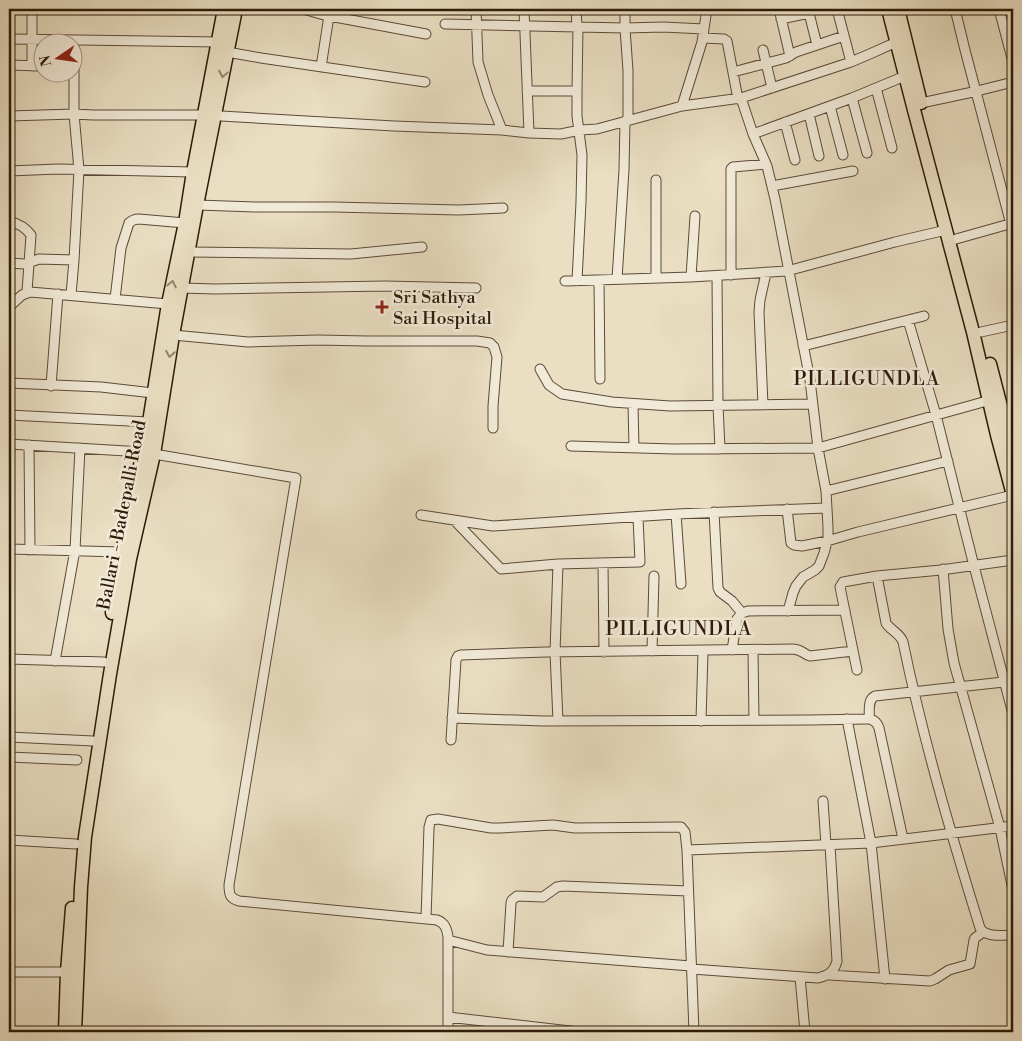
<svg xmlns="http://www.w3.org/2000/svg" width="1022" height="1041" font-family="'Libre Bodoni',serif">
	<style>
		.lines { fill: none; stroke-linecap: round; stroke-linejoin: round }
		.minor-casing { stroke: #5c4b38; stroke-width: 11 }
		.highway-casing { stroke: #2d1a09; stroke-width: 15 }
		.minor { stroke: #f1ead8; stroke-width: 9 }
		.highway { stroke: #eadfc3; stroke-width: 12 }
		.oneway { stroke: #95866f }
		.poi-dot { fill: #8f2418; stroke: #f1ead8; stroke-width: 2 }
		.labels { text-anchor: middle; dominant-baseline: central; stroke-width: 5; stroke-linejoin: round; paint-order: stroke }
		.poi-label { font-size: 18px; fill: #2d1a09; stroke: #f1ead8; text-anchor: start }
		.street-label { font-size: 18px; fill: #2d1a09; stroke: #f1ead8 }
		.neighbourhood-label { font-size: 19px; letter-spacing: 1px; fill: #2d1a09; stroke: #f1ead8 }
	</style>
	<rect width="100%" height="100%" fill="#eadfc3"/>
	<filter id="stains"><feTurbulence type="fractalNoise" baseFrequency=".004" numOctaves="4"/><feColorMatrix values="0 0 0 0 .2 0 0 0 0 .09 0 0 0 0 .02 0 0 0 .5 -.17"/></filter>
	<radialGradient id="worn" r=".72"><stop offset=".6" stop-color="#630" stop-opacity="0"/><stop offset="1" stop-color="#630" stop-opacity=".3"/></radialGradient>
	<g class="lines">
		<!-- minor casing -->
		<g class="minor-casing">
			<path id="minor" d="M303 9 324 15 426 34
				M476 9 478 62 488 95 502 130
				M524 9 529 133
				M576 9 577 27
				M625 9V28L663 27 704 29
				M779 9 790 56
				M808 9 817 45
				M955 9 965 50 1013 232
				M999 9 1013 62
				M781 19 809 13
				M445 24 578 27
				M703 38 724 39 727 41 738 99
				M9 39 218 42
				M763 50 772 88
				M227 52 261 58 425 82
				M851 62 872 53 901 40
				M9 65 42 66
				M32 66V9
				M321 67 329 16
				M733 72 786 58 796 52 844 36
				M876 88 892 148
				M527 91H577V116L582 155 581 202 577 281
				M577 91 578 27 625 28 628 71V120
				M741 98 753 134 852 98 905 76
				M852 98 867 153
				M921 103 973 92 1013 82
				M682 106 702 42 707 9
				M830 106 843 155
				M809 114 819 156
				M9 116 74 114 93 115H204L394 126 502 130 529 133 561 134 580 130 597 129 682 106 741 98 851 62 837 9
				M785 122 795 160
				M753 134 767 166 775 199 810 380 818 448 826 491 828 527V538L824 553 819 566 815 570 803 577 796 586 793 593 788 611
				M9 171 58 169 193 172
				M656 180V278
				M772 186 853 171
				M197 205 255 207H334L459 210 503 208
				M9 221C17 223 26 228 31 235L27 292
				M956 239 1013 223
				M189 252 351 254 422 247
				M9 263 25 264 39 259 74 260
				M731 275V169L733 167 766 164
				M717 276 718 405 720 449
				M691 277 695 216
				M617 279 624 170 625 121
				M599 280 600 379
				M565 281 691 277 787 271 895 242 946 230
				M182 288 215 289 385 286 476 288
				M71 295 74 260 79 170 74 114V40
				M115 299 121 248 129 223C132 220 135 219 139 219L185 223
				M9 307 22 295 30 292 168 304
				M908 320 936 415 974 566 1013 714
				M981 332 1013 325
				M173 335 248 342 318 340 367 341H477L490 343 494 347 497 357 493 406V428
				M803 346 924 316
				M540 369 549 385 562 394 612 402 670 406 812 404
				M9 383 101 387 153 393
				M51 386 58 294
				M633 404 634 448
				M763 405 759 312 760 300 766 273
				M9 415 149 422
				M9 444 143 452
				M29 445 30 550
				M571 446 674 449 818 448 994 399
				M154 454 296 478 229 885C229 895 230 898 239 901L437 920C445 923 447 929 448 937V1032
				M826 491 948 461
				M787 509 791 543 794 545 802 546 827 541 858 532 1013 495
				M714 512 718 588 720 592 732 601 742 613
				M676 514 681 584
				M421 515 493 526 676 514 826 508
				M454 520 501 569 558 564 640 562 638 517
				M9 549 122 552
				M603 563 604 652
				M943 569 948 629 954 663 1000 828 1013 890
				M877 576 886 623C891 631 900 633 903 642 923 739 951 834 980 928 986 938 1003 935 1013 935
				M732 650 737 619 742 613 748 611 845 610
				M753 650 754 720
				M652 651 654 576
				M9 659 104 662
				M55 661 75 550 80 448
				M857 670 840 587 843 582 877 576 941 570 1013 560
				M452 718 543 721 811 720 867 719C873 719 877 722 879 728L903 839
				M847 719 871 843 885 979
				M869 719C870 711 867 700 875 696L1013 681
				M558 721 555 652 558 564
				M701 721 703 651
				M9 737 93 741
				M451 740 456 660 458 656 461 655 546 652 793 649C803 650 803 654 810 656L853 651
				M9 757 77 760
				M823 801 826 845
				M9 840 76 844
				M687 850 871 843 1013 826
				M426 919 429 827 431 820 438 819 491 828H500L553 825 575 828 681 827 685 832 687 850 694 1032
				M448 940 487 950 691 966
				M508 952 511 903 512 900 517 896 543 897 557 887 563 886 688 891
				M692 969 818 978C829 975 834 972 837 961L830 845
				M9 972H67
				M829 975 930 981 935 979 949 970 970 964 974 940 975 938 983 932
				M800 977 805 1032
				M448 1017 579 1032
				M999 1032H1013"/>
		</g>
		<!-- highway casing -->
		<g class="highway-casing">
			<path id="highway" d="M888 9 914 110 973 332 997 435 1013 495
				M898 9 921 103
				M990 364 1013 453
				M112 613 122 552 149 422 168 304 185 223 193 172 224 9
				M65 1032 67 972 72 908
				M75 1032 81 887 85 837 110 674 130 559 154 454 173 335 197 205 236 9"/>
		</g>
		<!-- minor -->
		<use href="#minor" class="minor"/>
		<!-- highway -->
		<use href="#highway" class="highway"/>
	</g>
	<!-- one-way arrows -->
	<defs><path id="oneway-chevron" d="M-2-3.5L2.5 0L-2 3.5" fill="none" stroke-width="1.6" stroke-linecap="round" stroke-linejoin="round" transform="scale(1.25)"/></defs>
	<g class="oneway">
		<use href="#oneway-chevron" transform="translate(223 74) rotate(101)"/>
		<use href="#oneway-chevron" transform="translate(172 284) rotate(-78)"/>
		<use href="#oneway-chevron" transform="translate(170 354) rotate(99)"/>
	</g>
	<!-- markers -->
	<path class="poi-dot" d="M379.5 299.5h5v5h5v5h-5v5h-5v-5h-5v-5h5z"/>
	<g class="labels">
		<!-- poi labels -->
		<g class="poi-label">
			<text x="393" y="297">Sri Sathya<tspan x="393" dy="21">Sai Hospital</tspan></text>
		</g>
		<!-- street labels -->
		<g class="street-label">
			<text transform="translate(122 515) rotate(-79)">Ballari - Badepalli Road</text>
		</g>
		<!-- neighbourhood labels -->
		<g class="neighbourhood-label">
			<text x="867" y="379">PILLIGUNDLA</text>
			<text x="679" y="629">PILLIGUNDLA</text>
		</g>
	</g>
	<!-- margin -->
	<rect width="1022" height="1041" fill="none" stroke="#eadfc3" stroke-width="30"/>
	<rect x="10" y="10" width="1002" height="1021" fill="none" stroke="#2d1a09" stroke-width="2.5"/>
	<rect x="15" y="15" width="992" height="1011" fill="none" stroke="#2d1a09"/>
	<!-- north arrow -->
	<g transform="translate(58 58) rotate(257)"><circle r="24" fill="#f1ead8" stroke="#a39785"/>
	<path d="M0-4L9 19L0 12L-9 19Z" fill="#8f2418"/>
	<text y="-8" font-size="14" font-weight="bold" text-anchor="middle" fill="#2d1a09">N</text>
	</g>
	<rect width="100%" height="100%" filter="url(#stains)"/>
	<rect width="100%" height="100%" fill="url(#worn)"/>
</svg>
